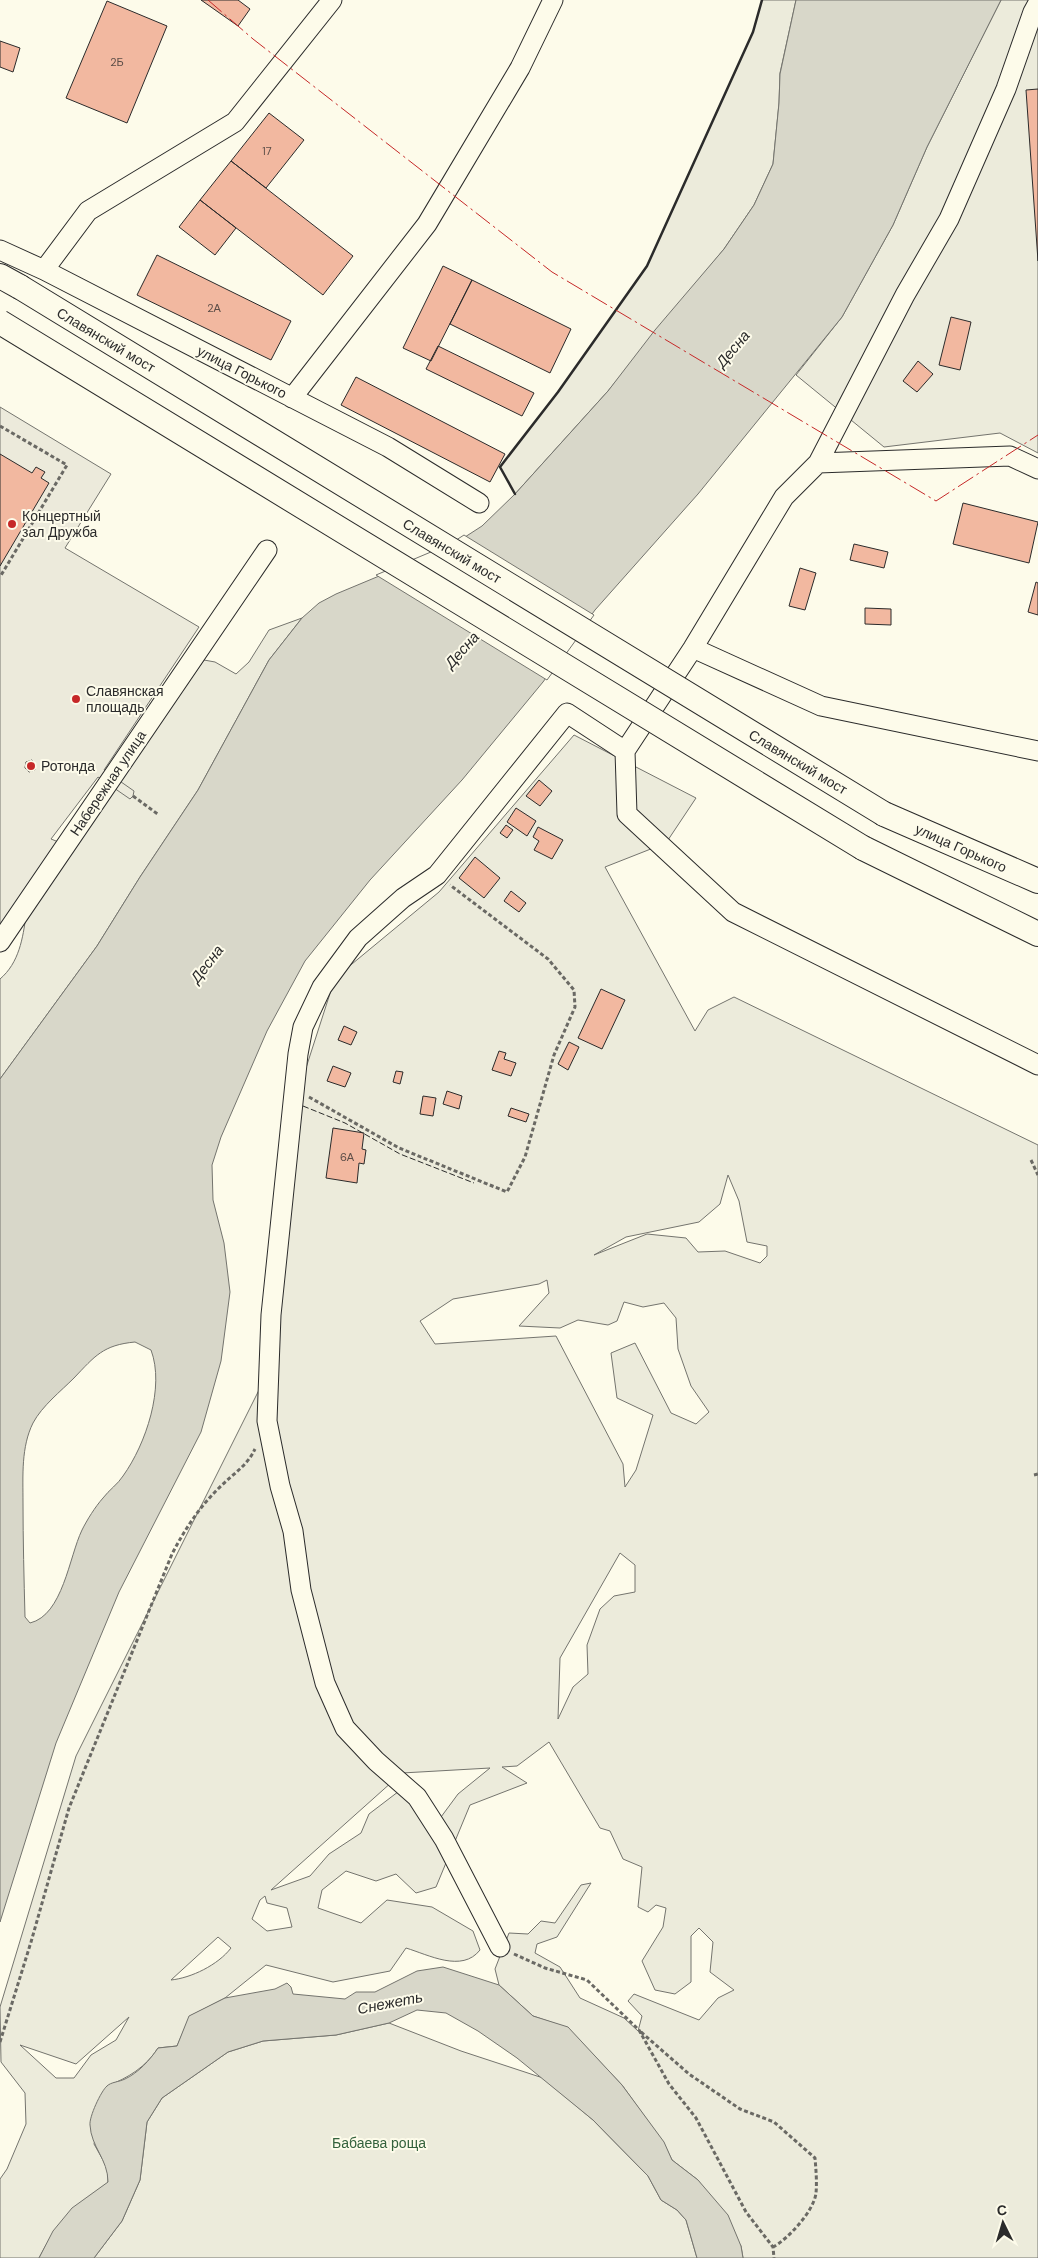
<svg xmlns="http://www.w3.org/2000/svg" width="1038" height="2258" font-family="'DM Sans',sans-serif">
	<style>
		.green { fill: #ecebdb; stroke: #74746e; fill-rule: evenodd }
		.parking { fill: #eceadb; stroke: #74746e }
		.water { fill: #d8d7c9; stroke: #74746e; fill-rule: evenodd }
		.pier { fill: #fdfbea; stroke: #74746e }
		.building { fill: #f2b8a0; stroke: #2b2b2b }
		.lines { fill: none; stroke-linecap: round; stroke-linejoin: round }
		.minor-casing { stroke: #2b2b2b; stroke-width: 21 }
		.major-casing { stroke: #2b2b2b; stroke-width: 26 }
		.path { stroke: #6a6964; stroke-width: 3; stroke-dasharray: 4 2.5; stroke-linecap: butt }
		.minor { stroke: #fdfbea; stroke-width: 19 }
		.major { stroke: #fdfbea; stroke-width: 24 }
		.major-bridge-casing { stroke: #2b2b2b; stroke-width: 26; stroke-linecap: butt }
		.major-bridge { stroke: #fdfbea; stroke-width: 24 }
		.fence { stroke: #2b2b2b; stroke-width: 1; stroke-dasharray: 6 2.5; stroke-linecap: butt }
		.wall { stroke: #2b2b2b; stroke-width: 2.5 }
		.power { stroke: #c62828; stroke-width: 1; stroke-dasharray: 18 4 2.5 4; stroke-linecap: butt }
		.poi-dot { fill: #c62828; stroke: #fdfbea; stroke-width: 2 }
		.labels { text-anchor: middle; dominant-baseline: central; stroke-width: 4; stroke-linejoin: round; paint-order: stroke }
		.number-label { font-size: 11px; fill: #5d4e48 }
		.street-label { font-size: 14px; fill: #2b2b2b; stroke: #fdfbea }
		.poi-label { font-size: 14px; fill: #2b2b2b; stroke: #fdfbea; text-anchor: start }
		.park-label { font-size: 14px; fill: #34623c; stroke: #fdfbea }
		.water-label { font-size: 15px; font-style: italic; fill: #2b2b2b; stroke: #fdfbea }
	</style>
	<rect width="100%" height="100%" fill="#fdfbea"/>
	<!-- green -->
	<path class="green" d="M762 0H796L780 73 779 103 773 164 754 205 724 249 608 391 515 494 500 467 558 392 647 266 753 32Z
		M1001 0H1038V453L1000 433 884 447 796 375 842 317 893 225 927 147Z
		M302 618 269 660 198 790 140 877 97 946 0 1079V979C19 963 23 938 26 915L204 660 215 662 236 674 249 662 269 630Z
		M574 735 696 798 666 843 605 867 695 1031 708 1010 734 997 1038 1145V2258H743L741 2246 698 2180 672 2160 663 2142 622 2085 568 2028 533 2016 499 1985 495 1969 509 1933 528 1934 541 1921 555 1923 581 1885 591 1883 557 1937 537 1944 535 1953 560 1967 580 1998 624 2018 638 2031 642 2016 628 2001 634 1994 699 2020 718 1998 734 1990 710 1972 713 1942 699 1928 691 1936V1982L675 1994 655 1990 642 1961 663 1927 666 1908 656 1905 648 1912 638 1907 642 1867 623 1859 610 1831 600 1828 549 1742 517 1766 502 1767 527 1783 470 1805 436 1887 416 1893 396 1874 376 1881 346 1871 322 1890 318 1908 361 1923 387 1900 432 1907 473 1931 480 1950C462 1973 429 1955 406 1948L390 1971 333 1982 266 1965 225 1998 190 2016 177 2046 158 2048C146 2067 128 2078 107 2086L94 2144 108 2169V2183C72 2208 60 2218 39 2258H0V2179L7 2169 26 2124 25 2093 1 2062 0 2007 76 1756 275 1358 295 1102 335 978 439 892ZM728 1175 739 1201 747 1242 767 1246V1256L760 1263 725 1251 698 1252 686 1238 647 1234 594 1255 626 1237 699 1222 720 1204ZM547 1280 549 1293 519 1326 560 1328 578 1320 608 1325 617 1321 624 1302 643 1307 664 1303 676 1318 678 1349 691 1386 709 1412 696 1424 671 1413 635 1343 611 1353 617 1398 653 1415 636 1470 625 1487 623 1464 556 1336 435 1344 420 1321 453 1299 539 1284ZM620 1553 635 1565V1592L614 1596 600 1609 587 1645 588 1674 573 1687 558 1719 560 1658ZM490 1768 458 1794 441 1817 407 1785 369 1814 361 1833 329 1854 310 1876 271 1890 402 1773ZM265 1896 267 1903 287 1908 292 1927 267 1931 252 1919 260 1900ZM218 1937 231 1948C218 1965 191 1978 171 1980ZM129 2017 116 2040 91 2055 74 2078H56L20 2045 76 2064Z
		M389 2023 461 2051 543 2078 593 2120 648 2176 661 2200 677 2210 686 2220 697 2258H94L122 2221 140 2180 147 2122 162 2098 228 2052 263 2041 336 2035Z"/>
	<!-- parking -->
	<path class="parking" d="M0 407 111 474 65 548 199 627 104 770 134 791 133 796 130 799 98 777 51 839 61 843 5 918 0 933Z"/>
	<!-- water -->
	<path class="water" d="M796 0H1001L927 147 893 225 842 317 698 494 595 610 543 682 462 780 370 880 305 961 267 1031 221 1137 212 1165 213 1200 224 1243 230 1292 221 1361 201 1432 119 1592 56 1743 0 1922V1079L97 946 140 877 198 790 269 660 302 618 319 603 336 594 451 546 482 526 515 494 608 391 655 330 724 249 754 205 773 164 779 103 780 74ZM135 1342 151 1350C165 1387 146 1444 123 1476 118 1484 109 1490 103 1498 95 1507 87 1520 82 1530 69 1557 63 1615 30 1623L25 1617C24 1579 23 1540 23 1502 23 1476 21 1447 33 1423 42 1406 61 1391 74 1378 95 1356 103 1345 135 1342Z
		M443 1967 499 1985 533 2016 568 2027 622 2085 664 2142 672 2160 698 2180 728 2215 741 2246 743 2258H697L686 2220 677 2210 661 2200 648 2176 593 2120 517 2058 478 2031 446 2013 417 2010 389 2023 336 2035 263 2041 228 2052 162 2098 147 2122 140 2180 122 2221 94 2258H39L53 2231 72 2208 108 2182C108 2159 91 2147 90 2125 89 2117 101 2091 107 2086 111 2082 119 2082 125 2079 138 2073 150 2060 158 2048L177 2046 189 2016 225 1998 275 1989 287 1983 291 1987 293 1994 345 1999 356 1992H375L417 1971Z"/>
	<!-- pier -->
	<path class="pier" d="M464 535 594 615 547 680 376 575 450 544Z"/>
	<!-- building -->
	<path class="building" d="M201 0H238L250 9 238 26Z
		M107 1 167 26 127 123 66 98Z
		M0 41 20 48 13 72 0 67Z
		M1038 89V261L1026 90Z
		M269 113 304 140 266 188 231 161Z
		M231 161 353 256 323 295 200 200Z
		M200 200 236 228 215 255 179 227Z
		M157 255 291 321 271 360 137 295Z
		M443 266 472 280 431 361 403 348Z
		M472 280 571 329 550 373 450 324Z
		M951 317 971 322 960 370 939 365Z
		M438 346 534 393 522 416 426 369Z
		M918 361 933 374 917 392 903 381Z
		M356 377 505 454 490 482 341 405Z
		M0 454 32 473 36 467 45 472 41 478 49 483 0 566Z
		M963 503 1038 522 1029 563 953 544Z
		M854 544 888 552 884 568 850 560Z
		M800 568 816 573 805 610 789 606Z
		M1036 582 1038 583V615L1028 612Z
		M865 608 891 609V625L865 624Z
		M32 760 36 765 35 770 29 772 25 768 26 762Z
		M539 780 552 791 540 806 526 796Z
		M516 808 536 821 527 836 507 822Z
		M506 825 513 830 507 838 500 833Z
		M538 827 563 840 552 859 534 850 539 841 533 837Z
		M475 857 500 878 484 898 459 878Z
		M511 891 526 903 519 912 504 901Z
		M601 989 625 1000 602 1049 578 1038Z
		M344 1026 357 1032 351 1045 338 1040Z
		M569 1042 579 1047 568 1070 558 1064Z
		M499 1051 506 1053 504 1059 516 1063 511 1076 492 1070Z
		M333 1066 351 1073 345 1087 327 1081Z
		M396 1071 403 1072 400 1084 393 1082Z
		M447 1091 462 1096 459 1109 443 1104Z
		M423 1096 436 1098 433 1116 420 1114Z
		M511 1108 529 1114 526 1122 508 1116Z
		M333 1128 364 1133 362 1149 366 1150 364 1164 359 1163 357 1183 326 1178Z"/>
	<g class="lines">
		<!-- minor casing -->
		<g class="minor-casing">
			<path id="minor" d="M0 250 44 270 388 447 479 503
				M44 270 88 211 235 122 332 0
				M292 398 427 224 520 68 553 0
				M818 463 905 295 949 219 1006 89 1033 12 1038 3
				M1038 469 1010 456 818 463 784 497 693 648 625 751 627 814 733 912 1038 1065
				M693 648 821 706 1038 751
				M0 942 267 550
				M500 1947 444 1839 417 1797 376 1761 345 1728 325 1683 301 1590 293 1531 280 1486 267 1421 271 1315 298 1054 303 1027 322 987 358 938 403 898 437 875 567 713 625 751"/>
		</g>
		<!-- major casing -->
		<g class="major-casing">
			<path id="major" d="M0 276 20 287
				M884 814 1038 881
				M863 848 1038 934"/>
		</g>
		<!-- path -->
		<path class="path" d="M0 426 67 465 0 577
			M133 796 159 815
			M309 1097 399 1148 507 1192 525 1157 554 1055 575 1007 574 990 548 959 450 885
			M1031 1160 1038 1175
			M1034 1475 1038 1474
			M514 1954 545 1968 587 1980 639 2030 669 2084 696 2118 746 2212 773 2247 774 2258
			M641 2032 689 2074 740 2109 774 2122 815 2158C816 2170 817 2182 816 2193 814 2211 788 2239 773 2247
			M0 2042 31 1942 69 1808 172 1554C185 1529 200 1506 221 1486 234 1473 247 1466 255 1449"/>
		<!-- minor -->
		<use href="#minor" class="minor"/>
		<!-- major -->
		<use href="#major" class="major"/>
		<!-- major-bridge casing -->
		<g class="major-bridge-casing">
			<path id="major-bridge" d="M20 287 884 814
				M0 322 863 848"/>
		</g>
		<!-- major-bridge -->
		<use href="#major-bridge" class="major-bridge"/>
		<!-- fence -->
		<path class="fence" d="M303 1106 345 1123 400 1154 474 1183"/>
		<!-- wall -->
		<path class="wall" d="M515 494 500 467 558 392 647 266 753 32 762 0"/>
		<!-- power -->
		<path class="power" d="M208 0 253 39 552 272 936 501 1038 435"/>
	</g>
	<!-- markers -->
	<g class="poi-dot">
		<circle cx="12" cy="524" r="5"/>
		<circle cx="76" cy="699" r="5"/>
		<circle cx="31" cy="766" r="5"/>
	</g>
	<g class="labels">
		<!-- number labels -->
		<g class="number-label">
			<text x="117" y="62">2Б</text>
			<text x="267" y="151">17</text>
			<text x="214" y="308">2А</text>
			<text x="347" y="1157">6А</text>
		</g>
		<!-- street labels -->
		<g class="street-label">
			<text transform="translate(106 340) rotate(31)">Славянский мост</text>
			<text transform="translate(242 372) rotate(27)">улица Горького</text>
			<text transform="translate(452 551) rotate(31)">Славянский мост</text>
			<text transform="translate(798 762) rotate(31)">Славянский мост</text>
			<text transform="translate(108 783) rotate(-56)">Набережная улица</text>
			<text transform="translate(961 848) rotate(24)">улица Горького</text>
		</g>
		<!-- poi labels -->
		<g class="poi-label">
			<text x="22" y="516">Концертный<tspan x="22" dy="16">зал Дружба</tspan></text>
			<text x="86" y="691">Славянская<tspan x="86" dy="16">площадь</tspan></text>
			<text x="41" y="766">Ротонда</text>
		</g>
		<!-- park labels -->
		<g class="park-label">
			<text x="379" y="2143">Бабаева роща</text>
		</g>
		<!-- water labels -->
		<g class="water-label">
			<text transform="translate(733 349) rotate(-50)">Десна</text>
			<text transform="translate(462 650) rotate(-48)">Десна</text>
			<text transform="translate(207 964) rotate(-52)">Десна</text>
			<text transform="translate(390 2003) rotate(-11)">Снежеть</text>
		</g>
	</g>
	<!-- north arrow -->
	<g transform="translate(1003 2223) rotate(355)" stroke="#fdfbea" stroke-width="4" paint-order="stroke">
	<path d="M0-4L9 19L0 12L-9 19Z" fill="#2b2b2b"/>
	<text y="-8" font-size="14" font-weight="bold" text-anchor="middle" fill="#2b2b2b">С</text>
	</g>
</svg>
